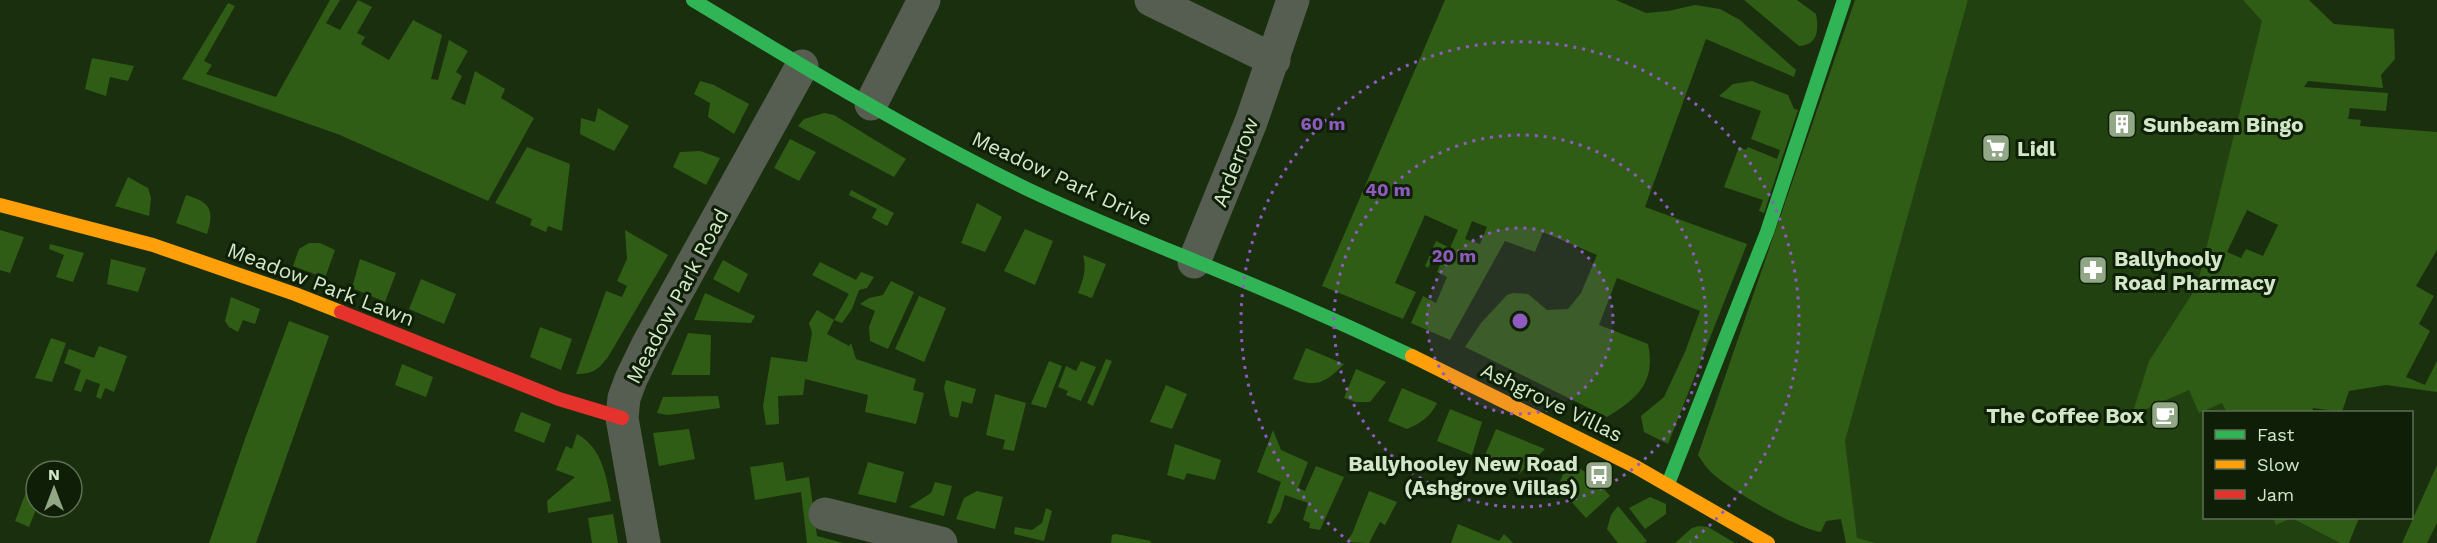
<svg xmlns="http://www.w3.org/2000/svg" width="2437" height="543" font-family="'Work Sans',sans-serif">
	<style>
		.built { fill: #224110 }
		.green { fill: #305d15; fill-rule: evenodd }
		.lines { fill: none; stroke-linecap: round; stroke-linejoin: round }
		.street { stroke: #565e51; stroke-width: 33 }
		.fast { stroke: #30b455; stroke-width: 14 }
		.slow { stroke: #ff9f0a; stroke-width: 14 }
		.jam { stroke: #e5322d; stroke-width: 14 }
		.ring { fill: none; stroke: #905bc1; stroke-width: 3; stroke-dasharray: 3 6 }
		.labels { text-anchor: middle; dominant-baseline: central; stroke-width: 6; stroke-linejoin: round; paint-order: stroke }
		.poi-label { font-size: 21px; font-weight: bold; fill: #d1e7c7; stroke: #0f1f07; text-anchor: start }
		.street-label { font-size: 21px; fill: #d1e7c7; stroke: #0f1f07 }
		.centre { fill: #905bc1; stroke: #0f1f07; stroke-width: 3 }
		.ring-label { font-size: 18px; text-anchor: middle; font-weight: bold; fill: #905bc1; stroke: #0f1f07; stroke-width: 6; stroke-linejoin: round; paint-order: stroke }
	</style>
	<rect width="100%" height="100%" fill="#1a2f0e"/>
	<!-- built -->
	<path class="built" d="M1968 0H2243L2263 21 2197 286 2149 361 2230 386 2242 412H2204V518H2290L2340 543H1857L1845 441Z"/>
	<!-- green -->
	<path class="green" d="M330 0H340L326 23 340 30 358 0 372 7 357 33 365 37 361 44 389 60 413 20 442 35 431 79 438 80 449 40 468 51 456 72 462 76 451 99 465 105 475 71 505 89 501 98 534 118 488 201 340 135 182 79 228 3 235 6 204 61 212 65 206 74 276 97Z
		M1445 0H1616L1646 13 1668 11 1695 5 1720 9 1740 20 1796 70 1794 77 1706 39 1645 207 1747 244 1668 444 1644 432 1641 416 1664 397 1685 352 1700 311 1617 278 1599 325 1648 344C1656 382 1638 398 1607 417L1465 347 1481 323 1507 295 1513 293 1528 294 1547 310 1568 309 1581 293 1597 255 1543 232 1535 252 1505 241 1450 340 1411 323 1423 296 1436 303 1447 277 1437 272 1442 260 1434 256 1428 268 1425 266 1436 241 1450 248 1458 230 1425 215 1395 283 1416 292 1403 319 1322 286ZM1472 221 1487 227 1480 244 1465 239Z
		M1744 0H1797L1816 14C1819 30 1818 45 1799 46Z
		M1855 0H1968L1845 441 1857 538 1876 543H1846L1841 519 1826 521 1821 532C1796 528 1732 491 1713 474 1707 469 1702 461 1698 455Z
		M2243 0H2309L2334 24 2394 29 2395 59 2381 75 2383 88 2308 81 2304 87 2388 93 2386 111 2350 108 2348 119 2361 120 2360 126 2437 132V250L2416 286 2434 296 2419 324 2430 331 2406 377 2425 385 2437 361V392L2386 385 2349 391 2342 412 2313 408 2312 412H2227L2222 403 2199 413 2189 390 2132 415 2149 361 2197 286 2262 21ZM2247 210 2278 225 2263 256 2246 249 2241 258 2227 252Z
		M92 58 134 66 128 81 110 77 106 96 85 89Z
		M700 81 714 85 749 104 734 134 708 117 710 103 694 94Z
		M1752 81 1788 95 1794 109 1798 110 1764 213 1759 211 1763 200 1724 187 1739 147 1746 150 1748 147 1777 159 1780 150 1751 139 1761 111 1719 96 1733 84Z
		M598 108 629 126 614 151 580 134 581 118 595 122Z
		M824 113 834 115 906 159 894 177 798 126 804 119Z
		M790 139 816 152 799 181 774 168Z
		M527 147 570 164 562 231 548 226 546 232 530 225 532 219 495 203Z
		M700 151 720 158 706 185 673 167 680 152Z
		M128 177 148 188 151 198 149 216 115 206Z
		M851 190 894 213 887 226 872 218 877 209 849 195Z
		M186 195C210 202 215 210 207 234L176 223Z
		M977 203 1002 217 985 252 961 243Z
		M1025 229 1053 241 1035 285 1004 271Z
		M0 230 24 237 10 273 0 270Z
		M625 230 668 255 608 357C598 370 593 374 576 374L606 291 622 297 627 286 617 281 627 259Z
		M309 243H320L335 250 325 278 293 266 299 249Z
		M50 244 84 253 73 282 56 277 64 255 49 249Z
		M1083 255 1106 264 1092 298 1078 293C1083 280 1087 269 1083 255Z
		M111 259 146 268 138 292 107 284Z
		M360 259 396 273 385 302 352 288Z
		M723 260 748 274 739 293 713 279Z
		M820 262 856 280 861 272 874 277 867 288 859 290 852 309 842 323 834 320 827 334 849 346 851 343 856 359 916 379 913 390 924 393 916 424 865 412 868 395 805 379 803 395 778 396 779 424 766 425 763 406 771 357 807 362 812 333 809 323 817 310 834 320 849 294 812 275Z
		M421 279 456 294 444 324 409 309Z
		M891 281 914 292 888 349 870 341 869 327 875 311 860 304 869 298 883 295Z
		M705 293 755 316 751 323 694 320Z
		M919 296 946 308 924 362 895 349Z
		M231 297 260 309 255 324 243 320 238 332 229 327 225 321Z
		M289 321 329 336 256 543H209L246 436Z
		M540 327 572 339 561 370 530 357Z
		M688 333 711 335 710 375H671Z
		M51 338 66 343 52 382 35 378Z
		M99 346 127 356 114 392 105 388 101 399 96 397 100 384 86 379 81 392 74 390 81 370 64 363 69 349 94 358Z
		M1306 348 1344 364C1326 382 1318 388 1293 379Z
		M1106 359 1112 361 1093 406 1087 403Z
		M1049 361 1062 366 1046 408 1031 404Z
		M1081 361 1096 367 1081 401 1066 395 1068 391 1058 387 1066 366 1076 371Z
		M402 364 433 377 426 397 395 385Z
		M1356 369 1386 382 1370 402H1356L1344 398Z
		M946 380 976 389 972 404 962 401 958 418 950 416 944 388Z
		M1166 385 1187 394 1172 429 1150 422Z
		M1402 388 1437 403C1430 417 1421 423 1407 429L1388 421Z
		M995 394 1026 403 1014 451 1003 449 1005 440 986 435Z
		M718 396 720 408 668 415 657 413 663 397Z
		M1450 409 1482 422 1472 455 1437 441Z
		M521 412 551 424 544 443 514 431Z
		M689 429 695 459 659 466 653 433Z
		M1496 429 1545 449 1519 474 1483 460Z
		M1273 430 1281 450 1308 462 1298 488 1305 491 1316 466 1344 477 1320 530 1309 528 1310 523 1303 520 1308 503 1285 495 1280 511 1271 524 1267 523 1281 482 1257 472Z
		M577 434C602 448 606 475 611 501L548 513 547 501 575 477 556 470 566 446 572 449Z
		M1175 444 1221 460 1215 480 1187 473 1184 480 1167 475Z
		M1568 461 1596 479 1610 496 1586 518 1558 487Z
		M783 462 786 481 809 477 817 536 843 543H807L801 492 755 500 750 467Z
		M868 462 904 472 896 503 858 494Z
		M2437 465V523L2427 543H2402Z
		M935 482 952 486 944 516 909 507 931 493Z
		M28 487 36 490 37 507 29 527 15 521Z
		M977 491 1003 497 995 529 956 519 964 498Z
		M1369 491 1397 502 1385 525 1380 522 1369 543 1346 542 1352 534Z
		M1650 497 1666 504V514L1645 529 1629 508Z
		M1618 506 1647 541 1644 543H1618L1607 529 1611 515Z
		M1046 508 1052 511 1044 541 1014 534 1015 527 1032 530 1042 523Z
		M613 514 618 543H592L588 518Z
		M2273 518H2359L2349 543H2340L2291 518 2276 525Z
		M1458 524 1499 541 1504 534 1513 543H1451Z
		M1699 526 1708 527 1735 543H1675L1692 528Z
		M1116 534 1151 541 1150 543H1111L1112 535Z"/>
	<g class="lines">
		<!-- street -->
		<path class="street" d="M1151 0 1274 60
			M871 104 924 0
			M1194 262 1251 122 1293 0
			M825 514 941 543
			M644 543 622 418 624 398 631 379 648 344 802 66"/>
		<!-- fast -->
		<path class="fast" d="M693 0C802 66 911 132 1025 188 1119 233 1218 268 1313 311 1346 325 1379 341 1412 356
			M1668 484 1767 232 1844 0"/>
		<!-- slow -->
		<path class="slow" d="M0 205 153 245 295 294 341 312
			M1412 356 1636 467 1768 543"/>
		<!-- jam -->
		<path class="jam" d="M341 312 559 399 622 418"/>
	</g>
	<!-- distance rings -->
	<circle cx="1520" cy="321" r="93" fill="#905bc1" fill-opacity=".12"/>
	<g class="ring">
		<circle cx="1520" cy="321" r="93"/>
		<circle cx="1520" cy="321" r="186"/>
		<path d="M1350 542A279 279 0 1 1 1690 542"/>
	</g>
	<!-- icons -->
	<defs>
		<g id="building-square" transform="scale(1.5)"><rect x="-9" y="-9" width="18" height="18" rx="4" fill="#91a786" stroke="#0f1f07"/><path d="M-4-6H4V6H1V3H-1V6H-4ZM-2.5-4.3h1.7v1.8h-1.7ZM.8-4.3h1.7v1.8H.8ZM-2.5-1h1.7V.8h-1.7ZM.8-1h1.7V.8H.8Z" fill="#fff"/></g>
		<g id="supermarket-square" transform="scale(1.5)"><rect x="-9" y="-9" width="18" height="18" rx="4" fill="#91a786" stroke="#0f1f07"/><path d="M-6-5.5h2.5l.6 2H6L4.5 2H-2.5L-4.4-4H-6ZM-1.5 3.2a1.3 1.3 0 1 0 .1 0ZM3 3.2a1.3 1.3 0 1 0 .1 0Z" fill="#fff"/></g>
		<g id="pharmacy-square" transform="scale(1.5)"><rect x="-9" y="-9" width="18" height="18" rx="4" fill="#91a786" stroke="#0f1f07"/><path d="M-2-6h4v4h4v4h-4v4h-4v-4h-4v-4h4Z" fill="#fff"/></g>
		<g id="cafe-square" transform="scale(1.5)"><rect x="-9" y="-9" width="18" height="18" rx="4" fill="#91a786" stroke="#0f1f07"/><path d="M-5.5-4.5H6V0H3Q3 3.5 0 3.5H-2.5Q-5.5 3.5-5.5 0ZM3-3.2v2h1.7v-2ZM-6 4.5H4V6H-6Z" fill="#fff"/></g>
		<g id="bus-square" transform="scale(1.5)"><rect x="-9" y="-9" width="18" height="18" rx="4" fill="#91a786" stroke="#0f1f07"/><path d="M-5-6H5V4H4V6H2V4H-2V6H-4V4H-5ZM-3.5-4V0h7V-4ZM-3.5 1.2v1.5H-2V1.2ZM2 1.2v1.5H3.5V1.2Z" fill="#fff"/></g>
	</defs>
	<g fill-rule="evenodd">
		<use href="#building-square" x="2122" y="124"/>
		<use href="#supermarket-square" x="1996" y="148"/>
		<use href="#pharmacy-square" x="2093" y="270"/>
		<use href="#cafe-square" x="2165" y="415"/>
		<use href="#bus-square" x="1599" y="475"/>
	</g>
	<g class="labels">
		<!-- poi labels -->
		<g class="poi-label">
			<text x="2143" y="124">Sunbeam Bingo</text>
			<text x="2017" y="148">Lidl</text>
			<text x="2114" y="258">Ballyhooly<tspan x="2114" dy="24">Road Pharmacy</tspan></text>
			<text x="2144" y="415" text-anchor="end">The Coffee Box</text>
			<text x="1578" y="463" text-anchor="end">Ballyhooley New Road<tspan x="1578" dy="24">(Ashgrove Villas)</tspan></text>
		</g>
		<!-- street labels -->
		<g class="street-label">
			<text transform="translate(1235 162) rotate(-69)">Arderrow</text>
			<text transform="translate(1062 178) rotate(25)">Meadow Park Drive</text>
			<text transform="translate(321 284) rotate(21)">Meadow Park Lawn</text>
			<text transform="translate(677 296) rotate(-62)">Meadow Park Road</text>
			<text transform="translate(1552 402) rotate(26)">Ashgrove Villas</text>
		</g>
	</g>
	<circle cx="1520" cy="321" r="9" class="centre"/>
	<g class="ring-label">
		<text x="1323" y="130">60 m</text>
		<text x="1388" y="196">40 m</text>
		<text x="1454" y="262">20 m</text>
	</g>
	<!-- legend -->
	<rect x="2203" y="411" width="210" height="108" fill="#0f1f07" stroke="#5d6f54" stroke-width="1.5"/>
	<rect x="2215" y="430" width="30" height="9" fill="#30b455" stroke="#5d6f54" stroke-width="1.5"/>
	<text x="2257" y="441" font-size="18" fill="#d1e7c7">Fast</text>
	<rect x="2215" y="460" width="30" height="9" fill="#ff9f0a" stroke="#5d6f54" stroke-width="1.5"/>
	<text x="2257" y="471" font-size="18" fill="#d1e7c7">Slow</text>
	<rect x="2215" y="490" width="30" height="9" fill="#e5322d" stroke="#5d6f54" stroke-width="1.5"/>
	<text x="2257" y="501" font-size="18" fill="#d1e7c7">Jam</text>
	<!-- north arrow -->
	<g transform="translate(54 489)"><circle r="28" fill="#0f1f07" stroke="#5d6f54" stroke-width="1.5"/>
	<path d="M0-4.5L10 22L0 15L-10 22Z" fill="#91a786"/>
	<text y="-9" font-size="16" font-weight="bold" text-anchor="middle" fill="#d1e7c7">N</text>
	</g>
</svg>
